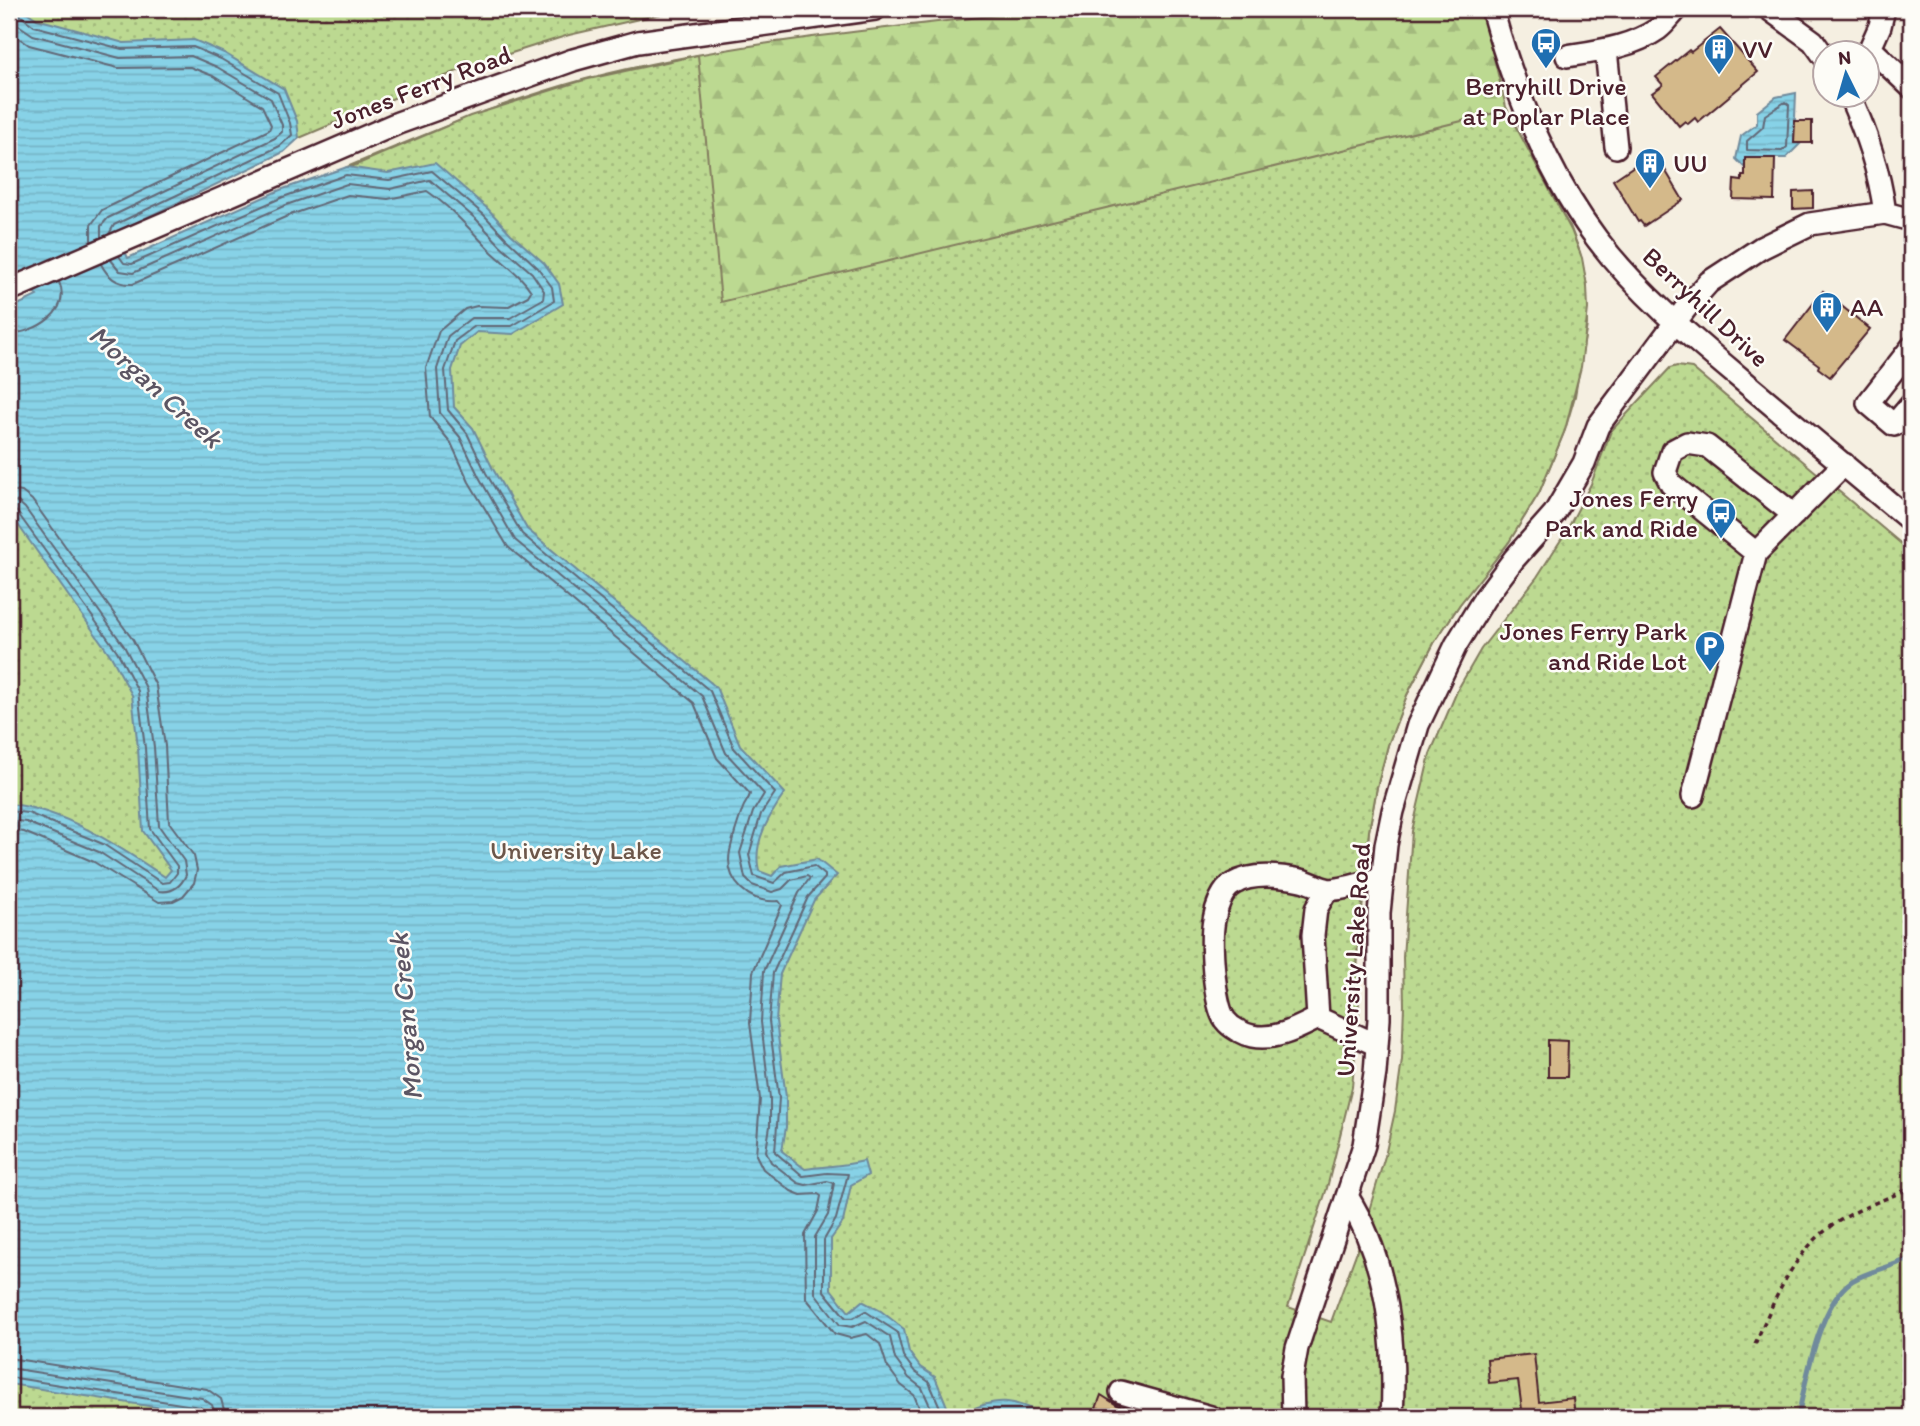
<svg xmlns="http://www.w3.org/2000/svg" width="1920" height="1426" font-family="Itim,sans-serif">
	<style>
		.forest { fill: url(#forest-firs); stroke: #837c5e; stroke-width: 2 }
		.park { fill: url(#park-dots); stroke: #837c5e; stroke-width: 2 }
		.water { fill: url(#water-rules); stroke: #6f8a9c; stroke-width: 2 }
		.lines { fill: none; stroke-linecap: round; stroke-linejoin: round }
		.shore { stroke: #626776; stroke-width: 2 }
		.stream { stroke: #6f8a9c; stroke-width: 5 }
		.building { fill: #d4b98a; stroke: #4a1f2b; stroke-width: 2 }
		.minor-casing { stroke: #4a1f2b; stroke-width: 26 }
		.path { stroke: #4a1f2b; stroke-width: 3.5; stroke-dasharray: 5 5; stroke-linecap: butt }
		.minor { stroke: #fdfcf7; stroke-width: 21 }
		.labels { text-anchor: middle; dominant-baseline: central; stroke-width: 5; stroke-linejoin: round; paint-order: stroke }
		.poi-label { font-size: 26px; fill: #4a1f2b; stroke: #fdfcf7; text-anchor: start }
		.street-label { font-size: 26px; fill: #4a1f2b; stroke: #fdfcf7 }
		.park-label { font-size: 26px; fill: #6c574a; stroke: #fdfcf7 }
		.water-label { font-size: 28px; font-style: italic; fill: #5c5563; stroke: #fdfcf7 }
	</style>
	<defs>
		<pattern id="forest-firs" width="22" height="20" patternUnits="userSpaceOnUse" patternTransform="scale(1.75)"><rect width="22" height="20" fill="#bcd991"/><path d="M5 1l3.5 6h-7zM16 11l3.5 6h-7z" fill="#a3ba7d"/></pattern>
		<pattern id="park-dots" width="8" height="8" patternUnits="userSpaceOnUse" patternTransform="scale(1.75)"><rect width="8" height="8" fill="#bcd991"/><path d="M2 2h.1M6 6h.1" fill="none" stroke="#a3ba7d" stroke-width="1.8" stroke-linecap="round"/></pattern>
		<pattern id="water-rules" width="6" height="5" patternUnits="userSpaceOnUse" patternTransform="scale(1.75)"><rect width="6" height="5" fill="#87d2e7"/><path d="M0 2.5h6" fill="none" stroke="#76b4c6"/></pattern>
	</defs>
	<rect width="100%" height="100%" fill="#f5efe1"/>
	<filter id="ink" filterUnits="userSpaceOnUse"><feTurbulence type="fractalNoise" baseFrequency=".0143" numOctaves="2"/><feDisplacementMap in="SourceGraphic" scale="14" xChannelSelector="R" yChannelSelector="G"/><feConvolveMatrix kernelMatrix="1 2 1 2 8 2 1 2 1" color-interpolation-filters="sRGB"/></filter>
	<g filter="url(#ink)">
		<!-- forest -->
		<path class="forest" d="M1049 9H1482L1506 107 1557 208 1570 226 1580 252 1587 286V325L1575 396 1565 430 1539 493 1509 542 1460 604 1434 643 1407 695 1388 745 1377 787 1369 831 1357 968 1309 1247 388 173 347 167C425 134 504 101 586 79 737 40 894 28 1049 9Z"/>
		<!-- park -->
		<path class="park" d="M9 9H683L569 35 467 67 9 261Z
			M698 55 721 302 1507 110 1571 230 1582 258 1587 286 1588 309 1581 367 1565 430 1539 493 1509 542 1460 604 1434 643 1407 695 1388 745 1377 787 1369 831 1357 954 1359 1012 1352 1087 1327 1188 1288 1307 1331 1322 1358 1248 1385 1156 1395 1111 1402 1060 1404 1005 1403 957 1412 831 1430 754 1458 689 1481 649 1537 577 1566 532 1591 484 1611 431 1670 368 1677 366 1692 368 1911 552V1417H9V314L470 116 584 80Z"/>
		<!-- water -->
		<path class="water" d="M9 9H22L37 19 124 43 194 40 224 53 284 89 297 121 299 138 284 152 116 232 128 258 280 190 347 167 388 173 435 163 488 209 511 234 544 263 559 284 563 304 513 334 477 332 460 346 452 370 454 407 473 428 493 469 527 529 716 687 740 745 785 793C769 816 752 843 759 871L772 876 781 866 817 859 837 875 814 900 780 974 776 1021 786 1097V1127L782 1151 805 1169C825 1166 844 1166 864 1161L868 1175 851 1185 843 1222 831 1239V1289L849 1312 862 1301 881 1311 904 1329 909 1352 920 1367 935 1377 948 1409 962 1414C1001 1394 1013 1401 1051 1417H201L199 1414 9 1384V804C64 809 120 847 165 877L171 870 143 831 138 748 132 695 111 656 9 512V309L37 296 19 274 9 279Z
			M1796 93 1794 143H1801L1786 158H1745V168L1736 159 1741 136 1757 124V112L1776 97Z"/>
		<g class="lines">
			<!-- shore -->
			<path class="shore" d="M10 9 14 22 33 35 120 58 191 56 217 67 271 99 282 125V132L275 138 108 218 101 226V237
				M19 9 21 16 34 26 122 49 193 47 221 59 278 93 290 123 292 135 280 146 114 225 109 234
				M9 31 29 45 118 68 190 67 213 76 262 106 271 125 269 130 102 210 91 225V241
				M1785 102 1789 105 1787 147 1782 151 1747 150V141L1763 127 1765 115Z
				M119 256 124 263 132 264 283 197 346 175 389 180 432 171 483 214 506 238 538 268 552 287 554 301 512 326H475L455 341 445 370 448 410 467 433 486 473 522 534 710 691 734 748 775 793 761 814 749 855 754 876 774 883 786 872 814 866 825 875V878L808 897 773 973 769 1021 779 1098 775 1152 803 1176 827 1173 848 1174 836 1219 824 1240V1291L846 1318H853L865 1311 897 1332 903 1356 915 1372 929 1382 942 1412 950 1417
				M111 260 120 271 133 273 286 205 347 184 390 189 430 180 477 220 500 245 532 273 544 291 543 299 510 318H471L448 336 437 369 440 413 460 437 479 477 515 540 702 696 726 753 764 794 753 812 740 853 745 878 752 885 772 892 782 889 791 880 807 876 810 878 799 893 764 971 761 1022 770 1098V1126L766 1151 771 1162 798 1183 806 1185 827 1181 834 1183 828 1215 815 1237V1293L840 1325 852 1327 866 1321 890 1337 895 1359 909 1378 922 1388 935 1417
				M101 264C108 278 118 285 133 284L290 215 348 195 388 199 427 191C452 208 471 231 492 252 506 265 521 275 531 291L528 296 507 307 477 306 465 309 439 331 426 368 430 417 451 443 469 482 508 547 694 703 717 758 750 794C749 799 745 803 743 808 738 822 733 837 730 851 724 882 750 904 779 901L782 905 753 972 750 1023 760 1099 756 1155 763 1169 791 1191 801 1195 818 1194 821 1196 818 1211 805 1235 806 1298 835 1334 850 1338 867 1334 880 1344 887 1366 901 1385 914 1395 923 1417
				M9 334C35 333 72 312 59 282
				M9 490 22 492 32 500 133 640 156 686 165 746 169 822 194 856 197 870 194 883 183 896 173 901 159 902 94 862 24 832 9 830
				M9 500 18 502 25 508 124 646 146 688 154 747 159 826 184 861 186 875C181 886 172 893 159 891L99 852 26 822 9 820
				M9 509 17 512 117 651 138 691 145 748 150 829 177 866V873L170 882 162 883 103 844 28 813 9 811
				M9 1358 207 1389 221 1399 226 1417
				M9 1368 202 1398 212 1405 216 1417
				M9 1377 200 1407 206 1411 207 1417"/>
			<!-- stream -->
			<path class="stream" d="M1798 1417C1806 1380 1819 1303 1852 1281 1866 1272 1888 1268 1903 1261H1911"/>
		</g>
		<!-- building -->
		<path class="building" d="M1720 29 1758 72 1698 122 1695 118 1688 124 1685 121 1679 126 1652 93 1663 85 1656 77 1689 50 1691 52Z
			M1795 121H1812V143H1794Z
			M1652 154 1656 160 1658 158 1683 200 1644 226 1640 221 1638 222 1613 180Z
			M1745 158H1775L1774 200 1733 199 1734 180 1742 181V176H1745Z
			M1813 191V208L1793 209V192Z
			M1823 291 1870 329 1830 377 1818 368 1819 365 1785 340Z
			M1548 1040 1568 1041 1567 1077H1548Z
			M1534 1354 1539 1402 1573 1398 1575 1417H1523L1518 1380 1489 1383 1487 1359Z
			M1101 1395 1117 1405 1155 1417H1093Z"/>
		<g class="lines">
			<!-- minor casing -->
			<g class="minor-casing">
				<path id="minor" d="M1492 9C1514 89 1546 172 1597 239 1641 297 1697 342 1753 389 1806 433 1859 477 1911 521
					M1769 9 1813 41 1826 59
					M1871 49 1911 87
					M1606 50 1616 147
					M1868 53 1880 26 1884 9
					M1567 56C1598 51 1632 47 1658 29 1665 24 1671 15 1677 9
					M1849 94C1867 135 1879 169 1885 213
					M9 290 398 123 573 60 638 42 875 9
					M1911 348 1868 403 1894 425 1911 405
					M1756 553 1671 484 1665 472 1672 451 1687 443 1707 446 1794 515
					M1693 796 1756 553 1844 464
					M1327 890 1316 909 1313 935 1318 1018C1298 1028 1275 1041 1252 1036 1243 1034 1231 1028 1225 1020 1214 1004 1210 940 1214 920 1216 908 1222 890 1233 884 1252 872 1281 876 1301 880 1310 882 1317 887 1326 889 1336 892 1370 881 1383 878
					M1318 1018 1377 1045
					M1347 1196C1388 1261 1396 1343 1392 1417
					M1121 1392 1211 1417
					M1293 1417 1292 1376 1297 1348 1364 1145 1375 1073 1379 1019V913L1386 845 1393 811 1418 725 1456 645 1484 599 1514 559 1554 514 1584 463 1598 426 1686 308 1709 282 1761 248 1810 224 1885 213 1911 220"/>
			</g>
			<!-- path -->
			<path class="path" d="M1755 1344C1774 1301 1793 1252 1833 1225 1856 1209 1886 1199 1911 1188"/>
			<!-- minor -->
			<use href="#minor" class="minor"/>
		</g>
	</g>
	<!-- icons -->
	<defs>
		<g id="bus-pin" transform="scale(1.575)"><path d="M0 17L-7.5 6A9.5 9.5 0 1 1 7.5 6Z" fill="#1f6fb2" stroke="#fdfcf7"/><path d="M-5-6H5V4H4V6H2V4H-2V6H-4V4H-5ZM-3.5-4V0h7V-4ZM-3.5 1.2v1.5H-2V1.2ZM2 1.2v1.5H3.5V1.2Z" fill="#fff"/></g>
		<g id="building-pin" transform="scale(1.575)"><path d="M0 17L-7.5 6A9.5 9.5 0 1 1 7.5 6Z" fill="#1f6fb2" stroke="#fdfcf7"/><path d="M-4-6H4V6H1V3H-1V6H-4ZM-2.5-4.3h1.7v1.8h-1.7ZM.8-4.3h1.7v1.8H.8ZM-2.5-1h1.7V.8h-1.7ZM.8-1h1.7V.8H.8Z" fill="#fff"/></g>
		<g id="parking-pin" transform="scale(1.575)"><path d="M0 17L-7.5 6A9.5 9.5 0 1 1 7.5 6Z" fill="#1f6fb2" stroke="#fdfcf7"/><path d="M-3.5-5.5H1a3.5 3.5 0 0 1 0 7H-1V5.5H-3.5ZM-1-3.4V-.6H.8a1.4 1.4 0 0 0 0-2.8Z" fill="#fff"/></g>
	</defs>
	<g fill-rule="evenodd">
		<use href="#bus-pin" x="1546" y="43"/>
		<use href="#building-pin" x="1719" y="49"/>
		<use href="#building-pin" x="1650" y="163"/>
		<use href="#building-pin" x="1827" y="307"/>
		<use href="#bus-pin" x="1721" y="513"/>
		<use href="#parking-pin" x="1710" y="646"/>
	</g>
	<g class="labels">
		<!-- poi labels -->
		<g class="poi-label">
			<text x="1742" y="49">VV</text>
			<text x="1546" y="86" text-anchor="middle">Berryhill Drive<tspan x="1546" dy="30">at Poplar Place</tspan></text>
			<text x="1673" y="163">UU</text>
			<text x="1850" y="307">AA</text>
			<text x="1698" y="498" text-anchor="end">Jones Ferry<tspan x="1698" dy="30">Park and Ride</tspan></text>
			<text x="1687" y="631" text-anchor="end">Jones Ferry Park<tspan x="1687" dy="30">and Ride Lot</tspan></text>
		</g>
		<!-- street labels -->
		<g class="street-label">
			<text transform="translate(421 87) rotate(-21)">Jones Ferry Road</text>
			<text transform="translate(1706 307) rotate(43)">Berryhill Drive</text>
			<text transform="translate(1353 960) rotate(-86)">University Lake Road</text>
		</g>
		<!-- park labels -->
		<g class="park-label">
			<text x="576" y="850">University Lake</text>
		</g>
		<!-- water labels -->
		<g class="water-label">
			<text transform="translate(156 386) rotate(42)">Morgan Creek</text>
			<text transform="translate(405 1017) rotate(-95)">Morgan Creek</text>
		</g>
	</g>
	<!-- margin -->
	<rect width="1920" height="1426" fill="none" stroke="#fdfcf7" stroke-width="35"/>
	<rect x="18" y="18" width="1885" height="1391" fill="none" stroke="#4a1f2b" stroke-width="2.5" filter="url(#ink)"/>
	<!-- north arrow -->
	<g transform="translate(1846 74) rotate(355)"><circle r="33" fill="#fdfcf7" stroke="#b5a4a5" stroke-width="2"/>
	<path d="M0-5L12 26L0 18L-12 26Z" fill="#1f6fb2"/>
	<text y="-10" font-size="19" font-weight="bold" text-anchor="middle" fill="#4a1f2b">N</text>
	</g>
</svg>
